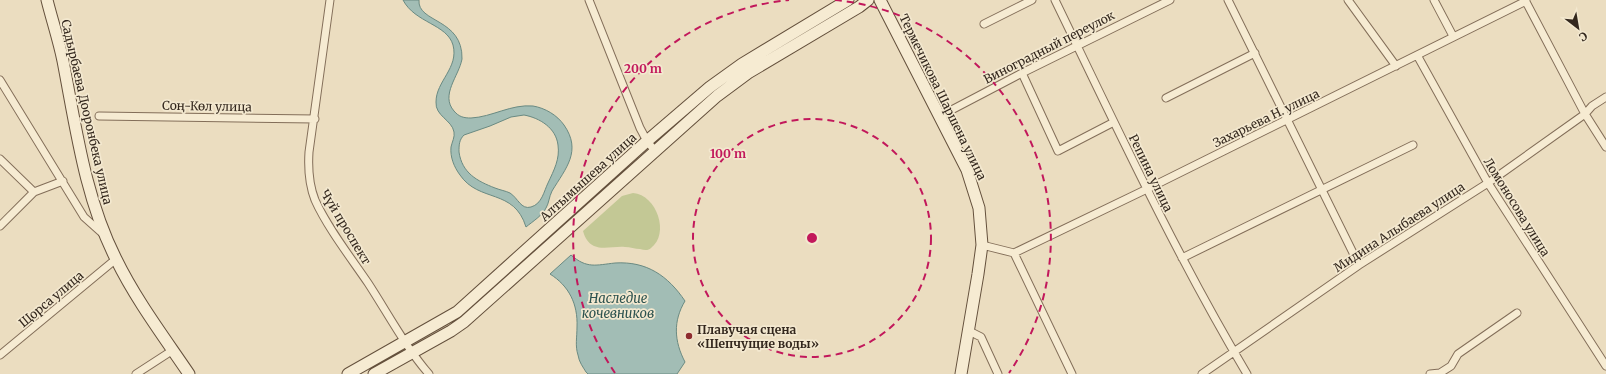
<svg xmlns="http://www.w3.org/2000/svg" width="1606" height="374" font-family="Merriweather,serif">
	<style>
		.green { fill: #c3c895 }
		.water { fill: #a2bdb5; stroke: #6a8a82; fill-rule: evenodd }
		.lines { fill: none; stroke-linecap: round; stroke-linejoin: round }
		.street-casing { stroke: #836e59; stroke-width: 9 }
		.secondary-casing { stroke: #64503c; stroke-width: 13 }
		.street { stroke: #f6ebd2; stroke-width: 7 }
		.secondary { stroke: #f6ebd2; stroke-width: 11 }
		.ring { fill: none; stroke: #c2185b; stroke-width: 2; stroke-dasharray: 7 5 }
		.poi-dot { fill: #8e2c2f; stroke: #f3e8cf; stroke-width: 1.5 }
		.labels { text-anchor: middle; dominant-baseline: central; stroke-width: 3.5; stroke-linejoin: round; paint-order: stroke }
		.street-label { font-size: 12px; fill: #33271d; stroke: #f3e8cf }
		.poi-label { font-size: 12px; font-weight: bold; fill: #33271d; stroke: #f3e8cf; text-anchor: start }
		.water-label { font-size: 13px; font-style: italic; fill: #2c524f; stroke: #f3e8cf }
		.centre { fill: #c2185b; stroke: #f3e8cf; stroke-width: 2 }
		.ring-label { font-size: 12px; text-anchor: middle; font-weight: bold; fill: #c2185b; stroke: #f3e8cf; stroke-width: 3.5; stroke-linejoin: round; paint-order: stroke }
	</style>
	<rect width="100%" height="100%" fill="#ebddc0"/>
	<!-- green -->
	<path class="green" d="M633 193C657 195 670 234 651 248 648 251 644 250 640 249 635 249 630 247 625 247 615 246 603 250 594 246 588 243 585 238 583 231L622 196Z"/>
	<!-- water -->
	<path class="water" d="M403 0H419C417 23 463 18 462 59 459 76 440 95 454 111 459 117 464 118 471 118 492 117 511 104 533 106 545 108 557 115 564 125 582 151 566 168 552 191 549 197 549 203 546 208 543 215 532 222 526 227 514 188 479 203 460 175 454 167 450 157 451 147 452 142 455 137 454 132 452 120 435 116 436 102 436 81 459 68 453 45 447 24 415 23 403 0ZM524 115C540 118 556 128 558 145 560 159 554 170 548 183 544 191 542 204 531 207 521 210 518 198 510 193 506 191 500 190 495 188 477 181 462 173 459 152 459 145 459 140 464 135L490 126 511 117Z
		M571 255C587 269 596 265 615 263 647 261 668 276 685 301 673 321 674 341 685 362L677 374H588L586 372C583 367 579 362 578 355 575 346 577 337 577 327 578 304 569 286 550 274Z"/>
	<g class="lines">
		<!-- street casing -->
		<g class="street-casing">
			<path id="street" d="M330 0 309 152C308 168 309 185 315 200 327 227 351 258 368 283 387 312 406 348 429 374
				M589 0 640 128 647 141 655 151
				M1055 0C1116 126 1175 253 1247 374
				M1228 0 1359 265
				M1348 0 1396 66
				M1434 0 1453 36
				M1525 0 1585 114 1606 147
				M984 24 1032 0
				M1417 55 1488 183 1606 366
				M1022 73 1058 151 1114 122
				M0 80 84 217 103 234
				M1166 98 1255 53
				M99 116 315 119
				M940 116 1022 73 1170 0
				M0 159 34 192
				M0 226 34 192 63 181
				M982 245 1014 253 1072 374
				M1014 253 1147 189 1526 1
				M1182 258 1413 145
				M969 331 981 337 998 374
				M0 355 116 259
				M136 374 173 350
				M1202 374 1359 265 1488 183 1585 114 1592 106 1606 97
				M1430 374 1440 373 1451 366 1458 354 1517 313"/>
		</g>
		<!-- secondary casing -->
		<g class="secondary-casing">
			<path id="secondary" d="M47 0C52 20 59 41 63 61 76 128 85 198 116 259 136 300 164 337 189 374
				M880 0 967 170 979 208 982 245 978 274 961 374
				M348 374 457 312 647 141 710 87 742 64 848 0
				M374 374 451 331 464 322 717 96 748 73 859 7 868 0"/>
		</g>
		<!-- street -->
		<use href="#street" class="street"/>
		<!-- secondary -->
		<use href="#secondary" class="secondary"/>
	</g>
	<!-- distance rings -->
	<g class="ring">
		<circle cx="812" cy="238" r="119"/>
		<path d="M615 373A239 239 0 0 1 789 0M835 0A239 239 0 0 1 1009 373"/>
	</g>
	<!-- markers -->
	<circle class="poi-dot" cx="689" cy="336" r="4"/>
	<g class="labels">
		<!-- street labels -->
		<g class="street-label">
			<text transform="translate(1049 47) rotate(-27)">Виноградный переулок</text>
			<text transform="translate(943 97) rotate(64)">Термечикова Шаршена улица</text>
			<text transform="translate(207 106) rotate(1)">Соң-Көл улица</text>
			<text transform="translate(87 112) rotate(77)">Садырбаева Дооронбека улица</text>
			<text transform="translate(1266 118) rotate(-26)">Захарьева Н. улица</text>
			<text transform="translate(1151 173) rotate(64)">Репина улица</text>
			<text transform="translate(588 177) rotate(-42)">Алтымышева улица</text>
			<text transform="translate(1517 207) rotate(58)">Ломоносова улица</text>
			<text transform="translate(346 227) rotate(59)">Чүй проспект</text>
			<text transform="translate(1399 227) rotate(-33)">Мидина Алыбаева улица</text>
			<text transform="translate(51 299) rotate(-40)">Щорса улица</text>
		</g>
		<!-- poi labels -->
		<g class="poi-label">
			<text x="697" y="329">Плавучая сцена<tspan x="697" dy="14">«Шепчущие воды»</tspan></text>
		</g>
		<!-- water labels -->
		<g class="water-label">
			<text x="618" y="298">Наследие<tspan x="618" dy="15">кочевников</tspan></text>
		</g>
	</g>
	<circle cx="812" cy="238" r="6" class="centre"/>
	<g class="ring-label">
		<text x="643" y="73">200 m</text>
		<text x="728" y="158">100 m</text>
	</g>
	<!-- north arrow -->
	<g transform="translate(1578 28) rotate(149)" stroke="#f3e8cf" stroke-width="3" paint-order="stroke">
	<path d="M0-3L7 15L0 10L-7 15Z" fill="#33271d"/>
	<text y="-6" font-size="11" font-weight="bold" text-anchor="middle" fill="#33271d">С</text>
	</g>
</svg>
